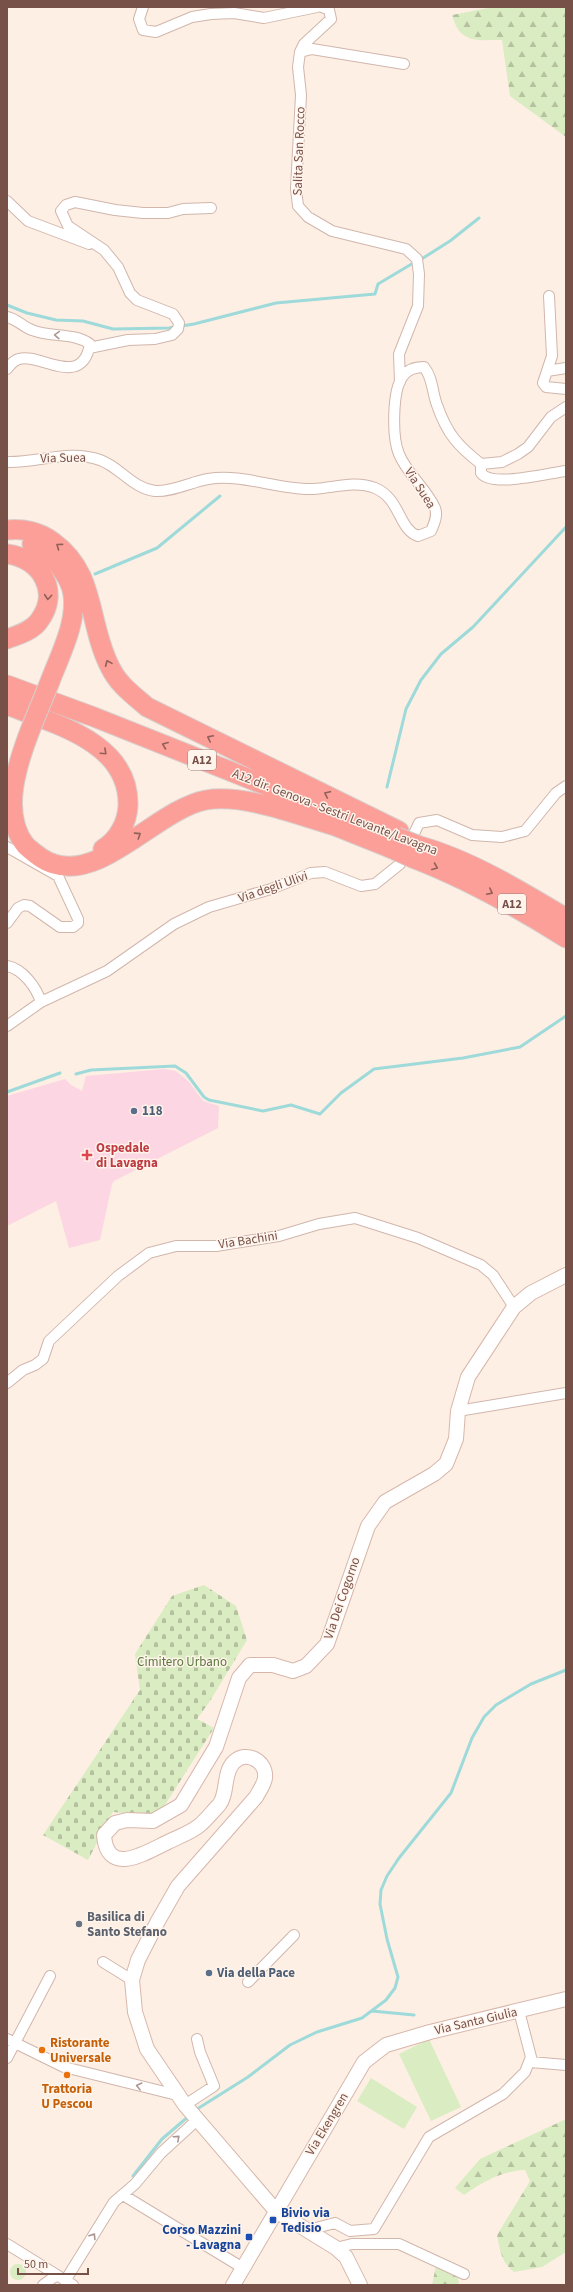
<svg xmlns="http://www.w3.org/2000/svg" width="573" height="2292" font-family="'Source Sans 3',sans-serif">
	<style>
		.medical { fill: #fcd6e2 }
		.grass { fill: #daecc1 }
		.forest { fill: url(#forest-firs) }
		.cemetery { fill: url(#cemetery-stones) }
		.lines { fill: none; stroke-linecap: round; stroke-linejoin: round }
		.stream { stroke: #9ddad9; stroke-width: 3 }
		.street-casing { stroke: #d1b6ac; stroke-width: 12 }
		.secondary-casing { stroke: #d8b7ab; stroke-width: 16 }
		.highway-casing { stroke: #d9cecc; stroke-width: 21 }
		.street { stroke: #fff; stroke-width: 10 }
		.secondary { stroke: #fff; stroke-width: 14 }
		.highway { stroke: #fb9f98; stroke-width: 19 }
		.highway-bridge-casing { stroke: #d9cecc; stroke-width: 21; stroke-linecap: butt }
		.highway-bridge { stroke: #fb9f98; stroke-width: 19 }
		.oneway { stroke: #ad9691 }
		.oneway2 { stroke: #916058 }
		.service-dot { fill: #5c6f8a; stroke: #fff4eb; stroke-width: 1.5 }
		.health-dot { fill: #e0444e; stroke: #fff4eb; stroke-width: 1.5 }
		.worship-dot { fill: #6b7280; stroke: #fff4eb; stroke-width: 1.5 }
		.food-dot { fill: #e8710a; stroke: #fff4eb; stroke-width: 1.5 }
		.transit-dot { fill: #1a4fb4; stroke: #fff4eb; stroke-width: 1.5 }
		.labels { text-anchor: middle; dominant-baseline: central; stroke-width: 3; stroke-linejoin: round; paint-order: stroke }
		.shield { fill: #fff4eb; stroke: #a08179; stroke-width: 1 }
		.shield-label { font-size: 12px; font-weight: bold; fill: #775048 }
		.street-label { font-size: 13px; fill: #775048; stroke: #fff4eb }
		.service-label { font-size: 13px; font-weight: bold; fill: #4e5e75; stroke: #fff4eb; text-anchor: start }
		.health-label { font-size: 13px; font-weight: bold; fill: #be3a42; stroke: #fff4eb; text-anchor: start }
		.park-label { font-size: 13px; fill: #59783c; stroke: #fff4eb }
		.worship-label { font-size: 13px; font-weight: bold; fill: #5b616d; stroke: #fff4eb; text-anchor: start }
		.food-label { font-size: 13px; font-weight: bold; fill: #c56008; stroke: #fff4eb; text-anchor: start }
		.transit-label { font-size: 13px; font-weight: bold; fill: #164399; stroke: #fff4eb; text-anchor: start }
	</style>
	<defs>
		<pattern id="forest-firs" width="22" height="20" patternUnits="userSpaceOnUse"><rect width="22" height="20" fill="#daecc1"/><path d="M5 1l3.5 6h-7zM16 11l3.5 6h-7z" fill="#b6c29f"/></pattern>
		<pattern id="cemetery-stones" width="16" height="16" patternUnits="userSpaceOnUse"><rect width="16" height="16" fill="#daecc1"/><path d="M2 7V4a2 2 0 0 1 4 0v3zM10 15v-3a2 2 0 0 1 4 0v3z" fill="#b6c29f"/></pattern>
	</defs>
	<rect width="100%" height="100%" fill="#fdefe4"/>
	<!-- medical -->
	<path class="medical" d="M164 1069 176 1071 189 1082 203 1101 219 1106 218 1128 114 1181 112 1184 100 1240 69 1248 56 1201 7 1226V1096L65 1079 71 1085 82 1091 86 1076Z"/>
	<!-- grass -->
	<path class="grass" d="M429 2039 461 2107 431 2121 399 2054Z
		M371 2078 417 2107 404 2129 357 2101Z
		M10 2272a8 8 0 1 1 16 0a8 8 0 1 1-16 0Z"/>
	<!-- forest -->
	<path class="forest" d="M493 7H566V137L510 96 502 40C476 40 460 44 452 15Z
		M566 2119V2252L542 2267 514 2272C501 2262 500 2250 497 2235L530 2181 525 2170C502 2171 483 2182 464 2195L455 2188 480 2159Z
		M436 2266 458 2277 459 2285H432Z"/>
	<!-- cemetery -->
	<path class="cemetery" d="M204 1585 236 1606 247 1640 210 1701 197 1719 214 1728 163 1808 146 1815 113 1812 88 1860 43 1835 140 1690 135 1654 172 1596Z"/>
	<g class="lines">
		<!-- stream -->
		<path class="stream" d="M420 260 450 241 479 218
			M7 305 27 313 56 320 83 321 113 329 169 328 194 324 276 303 375 294 378 284 415 262
			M95 574 157 548 220 496
			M387 787 406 709 421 680 441 654 473 627 566 527
			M76 1074 91 1070 175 1066 186 1073 204 1097 209 1100 263 1111 291 1105 320 1114 341 1093 374 1069 463 1058 520 1047 566 1016
			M7 1092 60 1073
			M372 2011 414 2015
			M194 2111 248 2077 290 2045 317 2032 362 2018 386 2000 395 1988 398 1977 387 1939 380 1904 381 1890 387 1876 399 1858 451 1793 472 1738 484 1717 496 1705 531 1684 566 1670
			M133 2176 162 2139 189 2116"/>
		<!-- street casing -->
		<g class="street-casing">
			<path id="street" d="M143 7 139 19 143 30 156 32 192 17 211 14 234 13 264 18 317 7
				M322 7 329 10 331 19 304 44 300 52 298 67 301 95 296 189 298 206 308 217 332 231 406 249 417 259 419 274 418 306 399 354 400 382
				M300 52 312 49 404 64
				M7 201 28 221 89 244
				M549 296 552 356 543 383 546 387 566 389
				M7 317C17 319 23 327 32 330 51 338 73 332 90 344 82 390 39 352 19 359 14 360 10 365 7 369
				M89 348 128 340 155 339 172 335 178 329 179 323 173 314 137 300 130 293 118 267 104 250 68 226 61 211 66 205 75 202 115 210 143 213H168L183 209 211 208
				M547 371 566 368
				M7 462C38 463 69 449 100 460 120 467 132 488 155 491 172 492 191 482 208 479 243 473 277 490 313 489 333 488 355 480 375 488 401 499 398 529 418 536L431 531C434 524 438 516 435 508 426 488 407 474 399 454 392 438 392 390 403 376 408 369 416 367 424 367 433 378 432 392 437 405 447 434 458 446 481 464L502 462 518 454 528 447 551 417 566 407
				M481 464V473C492 488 548 473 566 471
				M7 847 58 876 78 919V923L73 927H60L30 906 24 905 18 908 7 923
				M7 966C23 969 36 987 41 1002
				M7 1026 41 1002 107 971 174 924 209 907 271 889 311 873 325 872 361 886 375 884 400 864 419 823 437 820 472 835 502 837 525 831 556 793 566 786
				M7 1383 23 1370 35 1365 43 1359 49 1341 118 1276 149 1253 176 1246H216L279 1236 319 1224 355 1218 418 1238 481 1265 493 1275 514 1307
				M458 1411 566 1393
				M103 1962 132 1980
				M248 1982 294 1935
				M7 2039 64 2067 177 2095
				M7 2058 50 1976
				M530 2062 566 2065
				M185 2105 214 2086 200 2052 197 2039
				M123 2195 243 2268
				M308 2230 335 2223 350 2231 374 2229 429 2137 503 2094 525 2072 531 2057 519 2011
				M7 2244 73 2285
				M336 2248 352 2244H399L464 2274
				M65 2281 114 2202 135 2184 161 2153 197 2120
				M43 2285 57 2275"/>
		</g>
		<!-- secondary casing -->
		<g class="secondary-casing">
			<path id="secondary" d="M233 2285 364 2062 386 2045 430 2032 566 1999
				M360 2285 346 2257 336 2248 276 2211 185 2105 147 2049 135 2012 132 1980 138 1960 158 1921 178 1886 256 1797C259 1791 264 1785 265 1778 267 1761 246 1750 234 1762 223 1772 228 1794 219 1805 213 1811 207 1819 200 1825 192 1832 178 1837 168 1842 147 1852 107 1878 104 1835L115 1823 127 1820 153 1821 181 1805 216 1747 239 1678 250 1665H273L293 1671 306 1666 327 1644 368 1526 385 1502 434 1474 446 1464 456 1439 458 1411 468 1377 514 1307 531 1293 566 1275"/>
		</g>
		<!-- highway casing -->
		<g class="highway-casing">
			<path id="highway" d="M7 530C23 528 40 532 53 542 97 574 87 622 110 667 118 684 132 694 147 707L399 831
				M32 544C44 549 53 557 60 567 66 575 72 585 73 595 77 624 59 657 49 684
				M7 554C41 558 61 592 39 621 32 631 18 635 7 639
				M7 685 94 717 358 822
				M7 705C54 724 130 742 128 806 127 823 118 840 103 849
				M31 728C17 764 0 814 26 846 34 853 43 861 54 864 103 880 158 809 206 800 245 793 303 817 342 828
				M335 826 390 848
				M420 846C470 860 521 891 566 918
				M415 859C469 880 517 907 566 938"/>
		</g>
		<!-- street -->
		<use href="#street" class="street"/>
		<!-- secondary -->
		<use href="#secondary" class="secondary"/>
		<!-- highway -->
		<use href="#highway" class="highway"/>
		<!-- highway-bridge casing -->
		<g class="highway-bridge-casing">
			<path id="highway-bridge" d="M31 728 49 684
				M397 837 420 846
				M390 848 415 859"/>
		</g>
		<!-- highway-bridge -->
		<use href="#highway-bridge" class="highway-bridge"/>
	</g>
	<!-- one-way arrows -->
	<defs><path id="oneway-chevron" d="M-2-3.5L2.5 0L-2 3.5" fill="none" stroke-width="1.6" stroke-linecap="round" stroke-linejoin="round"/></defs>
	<g class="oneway">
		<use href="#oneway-chevron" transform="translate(57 335) rotate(-176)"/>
		<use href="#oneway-chevron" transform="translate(139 2086) rotate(-166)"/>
		<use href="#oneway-chevron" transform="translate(177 2138) rotate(-42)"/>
		<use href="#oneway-chevron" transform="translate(93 2236) rotate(-58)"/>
	</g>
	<g class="oneway2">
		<use href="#oneway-chevron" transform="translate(59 546) rotate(-144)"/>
		<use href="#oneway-chevron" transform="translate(48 597) rotate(95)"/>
		<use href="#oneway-chevron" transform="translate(108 663) rotate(-114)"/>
		<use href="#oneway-chevron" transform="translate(210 738) rotate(-153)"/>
		<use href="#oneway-chevron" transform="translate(165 745) rotate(-158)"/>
		<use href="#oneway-chevron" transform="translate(104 752) rotate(43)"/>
		<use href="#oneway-chevron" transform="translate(327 794) rotate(-155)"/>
		<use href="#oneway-chevron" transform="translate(138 835) rotate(-33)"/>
		<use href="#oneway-chevron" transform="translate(435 867) rotate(22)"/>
		<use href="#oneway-chevron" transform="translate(490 892) rotate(27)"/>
	</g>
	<!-- markers -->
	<g class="service-dot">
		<circle cx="134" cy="1111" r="4"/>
		<circle cx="209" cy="1973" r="4"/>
	</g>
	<path class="health-dot" d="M85 1149h4v4h4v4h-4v4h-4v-4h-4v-4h4z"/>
	<circle class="worship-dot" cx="79" cy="1924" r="4"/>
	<g class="food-dot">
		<circle cx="42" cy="2050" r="4"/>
		<circle cx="67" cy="2075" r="4"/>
	</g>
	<g class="transit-dot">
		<rect x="269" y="2216" width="8" height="8" rx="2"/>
		<rect x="245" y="2233" width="8" height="8" rx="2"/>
	</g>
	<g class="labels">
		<!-- shield labels -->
		<g class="shield">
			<rect x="188" y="750" width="28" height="20" rx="3"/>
			<rect x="498" y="894" width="28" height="20" rx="3"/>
		</g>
		<g class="shield-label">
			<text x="202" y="760">A12</text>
			<text x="512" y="904">A12</text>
		</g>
		<!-- street labels -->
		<g class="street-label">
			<text transform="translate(299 151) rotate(-88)">Salita San Rocco</text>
			<text transform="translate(63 458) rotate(-1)">Via Suea</text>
			<text transform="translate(420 488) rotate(57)">Via Suea</text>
			<text transform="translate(335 812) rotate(21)">A12 dir. Genova - Sestri Levante/Lavagna</text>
			<text transform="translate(273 887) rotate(-19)">Via degli Ulivi</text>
			<text transform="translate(248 1240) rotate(-9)">Via Bachini</text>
			<text transform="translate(342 1598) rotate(-71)">Via Dei Cogorno</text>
			<text transform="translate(476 2021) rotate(-13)">Via Santa Giulia</text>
			<text transform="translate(327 2124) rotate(-59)">Via Ekengren</text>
		</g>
		<!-- service labels -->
		<g class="service-label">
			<text x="142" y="1111">118</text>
			<text x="217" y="1973">Via della Pace</text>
		</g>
		<!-- health labels -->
		<g class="health-label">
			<text x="96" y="1148">Ospedale<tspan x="96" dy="15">di Lavagna</tspan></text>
		</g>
		<!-- park labels -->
		<g class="park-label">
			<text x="182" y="1662">Cimitero Urbano</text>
		</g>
		<!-- worship labels -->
		<g class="worship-label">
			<text x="87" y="1917">Basilica di<tspan x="87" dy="15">Santo Stefano</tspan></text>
		</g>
		<!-- food labels -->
		<g class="food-label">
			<text x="50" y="2043">Ristorante<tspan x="50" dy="15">Universale</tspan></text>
			<text x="67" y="2089" text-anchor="middle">Trattoria<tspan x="67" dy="15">U Pescou</tspan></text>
		</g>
		<!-- transit labels -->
		<g class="transit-label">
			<text x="281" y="2213">Bivio via<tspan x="281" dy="15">Tedisio</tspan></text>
			<text x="241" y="2230" text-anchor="end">Corso Mazzini<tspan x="241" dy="15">- Lavagna</tspan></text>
		</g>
	</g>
	<!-- border -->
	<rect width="573" height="2292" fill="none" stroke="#775048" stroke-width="16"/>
	<!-- scale -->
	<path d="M18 2268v6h70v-6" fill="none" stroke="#775048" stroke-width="2"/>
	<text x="24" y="2268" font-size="12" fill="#775048" stroke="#fff4eb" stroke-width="3" paint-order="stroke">50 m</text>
</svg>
